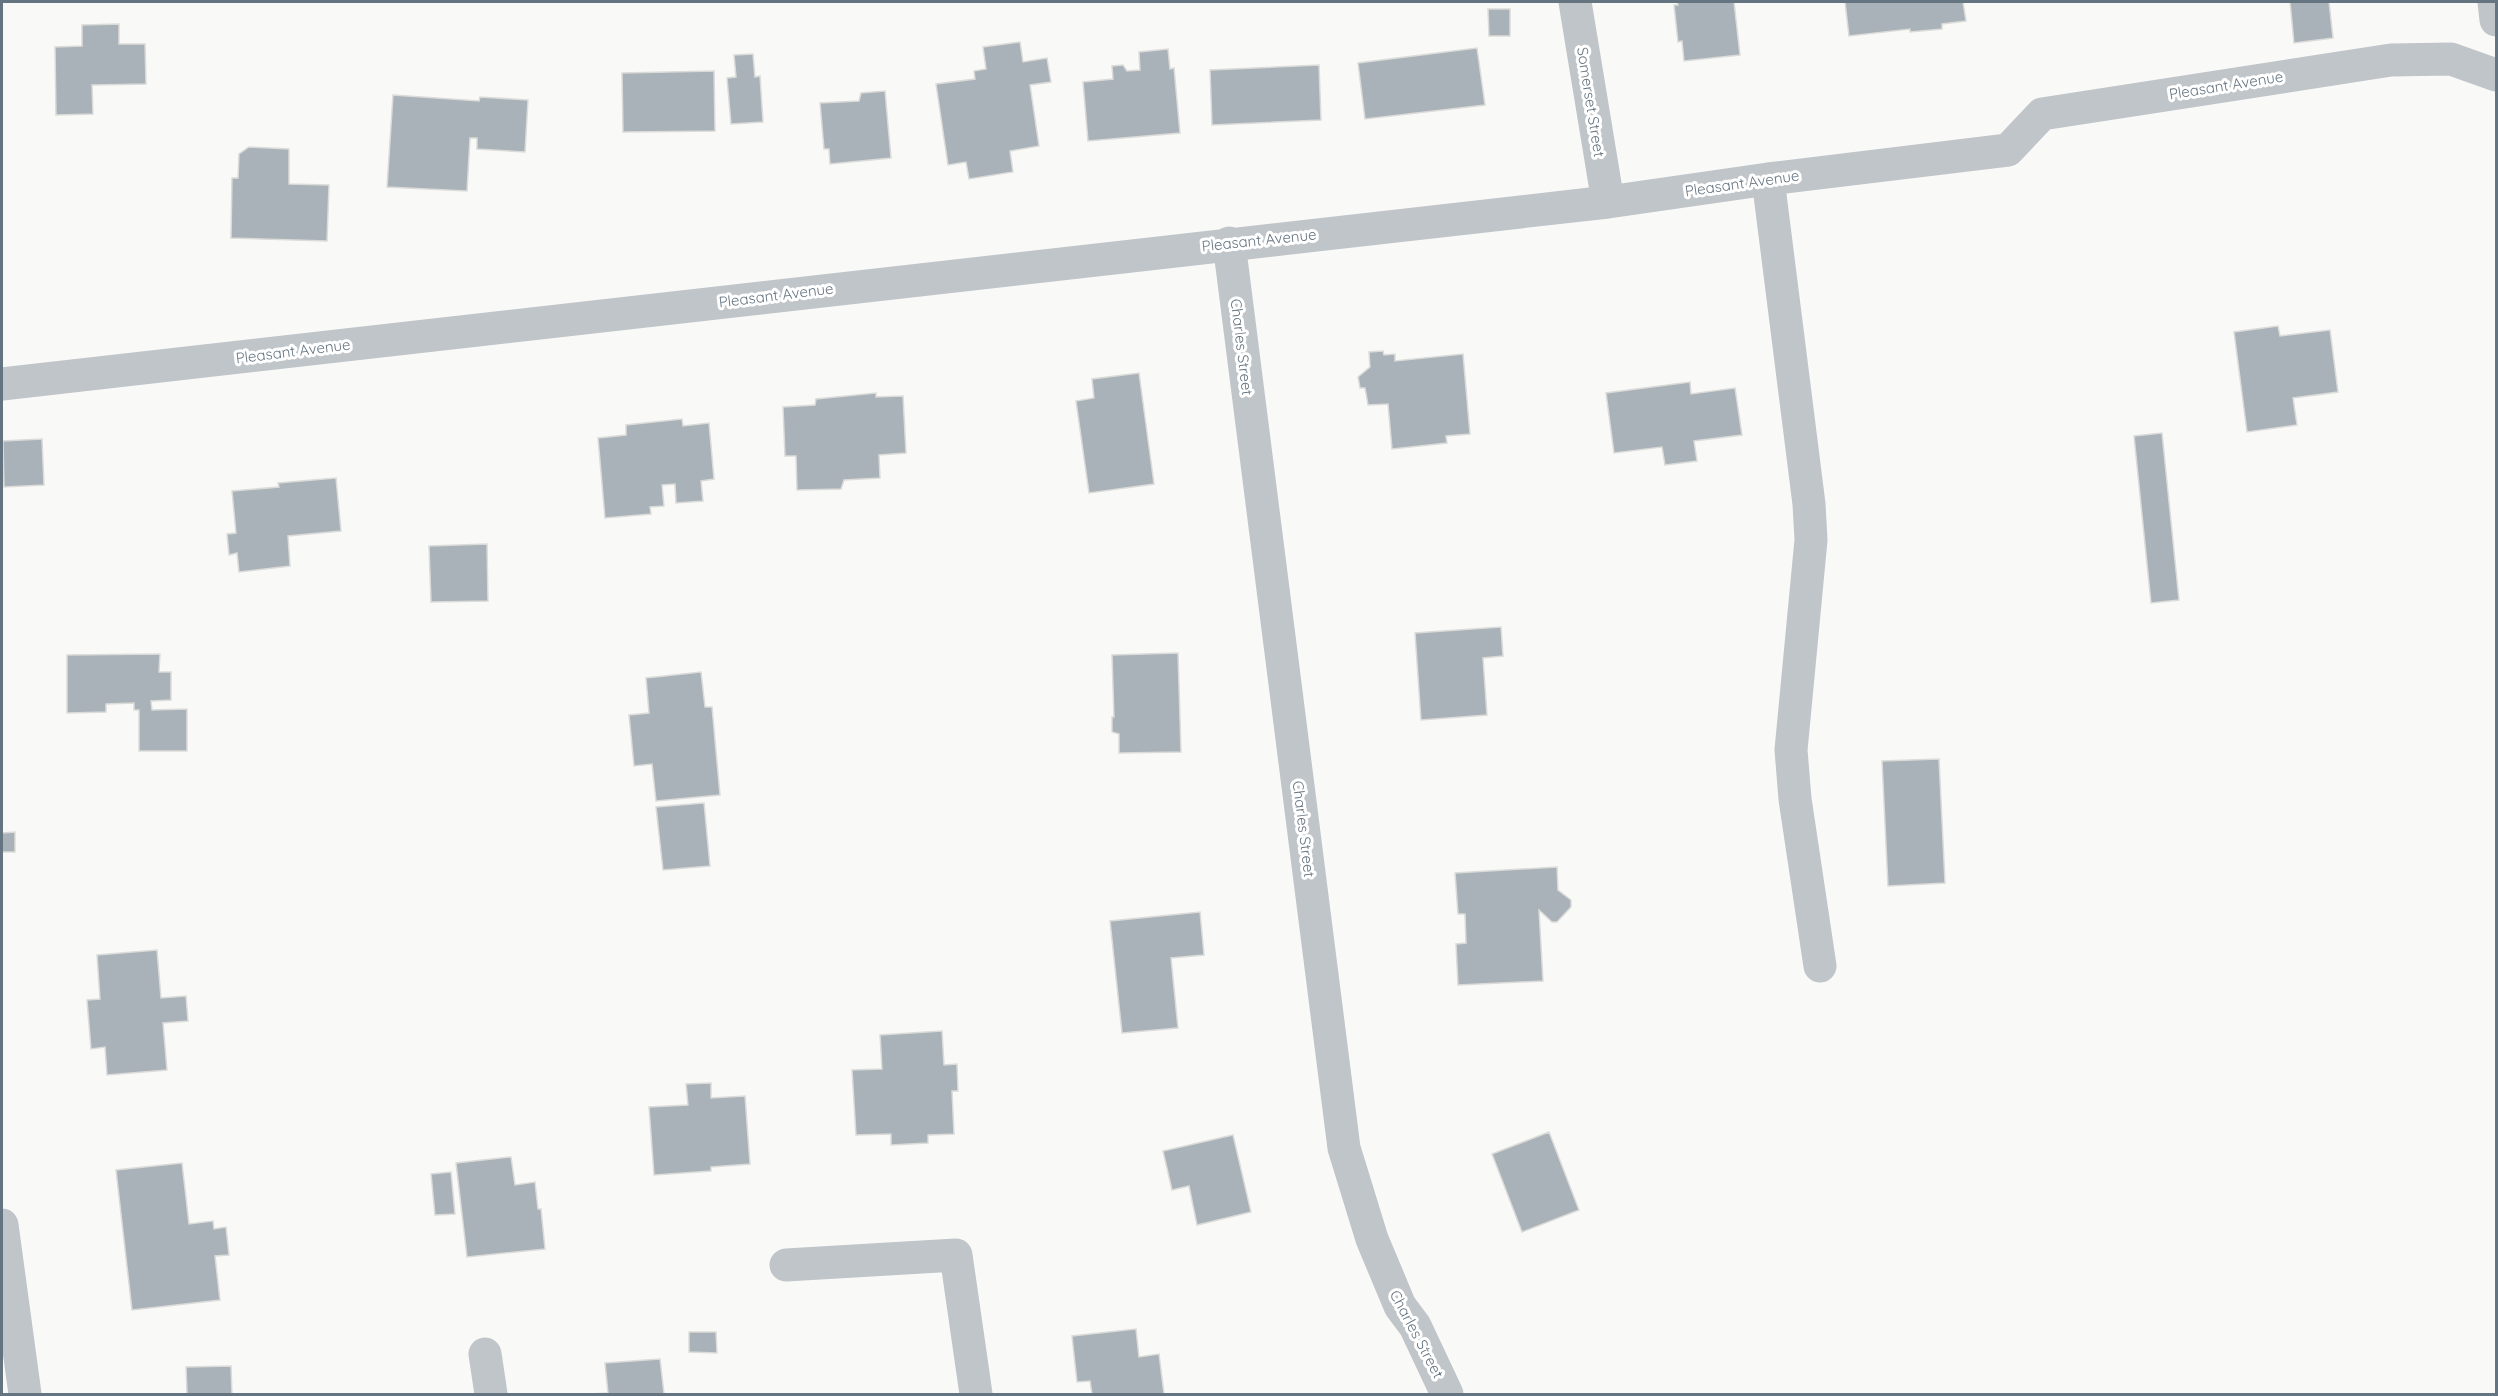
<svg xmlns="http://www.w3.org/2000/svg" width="2498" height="1396" font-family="Quicksand,sans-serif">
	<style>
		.building { fill: #a9b2b8; stroke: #dbdbd9; stroke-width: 1.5 }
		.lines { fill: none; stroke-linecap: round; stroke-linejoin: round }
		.minor { stroke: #c0c5c9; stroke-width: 33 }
		.labels { text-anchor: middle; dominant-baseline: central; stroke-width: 6; stroke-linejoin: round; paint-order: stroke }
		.street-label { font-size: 15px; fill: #657481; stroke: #fff }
	</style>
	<rect width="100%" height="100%" fill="#f9f9f7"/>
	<!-- building -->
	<path class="building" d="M1677 2H1734L1740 55 1684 61 1682 41 1678 42 1674 5H1678Z
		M1845 2H1963L1966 21 1942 24V29L1910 32V29L1849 36Z
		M2290 2H2329L2333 38 2294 43Z
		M1488 9H1510V36H1489Z
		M119 24V44H145L146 84 92 85 93 114 56 115 55 47 82 46V25Z
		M1020 42 1023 62 1047 58 1051 82 1030 85 1039 146 1010 151 1013 172 969 179 966 162 948 165 936 84 975 79 974 71 986 69 983 47Z
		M1477 48 1485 105 1365 119 1358 63Z
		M1168 49 1170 69 1174 68 1180 133 1088 141 1083 82 1113 79 1112 66 1123 65 1127 71 1140 70 1139 52Z
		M753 54 755 77 760 76 763 122 731 124 727 78 736 77 734 55Z
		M1319 65 1321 120 1212 125 1210 70Z
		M714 71 715 131 623 132 622 73Z
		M885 91 891 158 830 164 829 149H824L820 103 859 101 861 93Z
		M393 95 479 101 480 97 528 100 525 152 477 149V138H470L467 191 387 187Z
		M249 147 289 149V184L329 185 327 241 231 238 232 178H238L239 154Z
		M2278 326 2280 336 2330 330 2338 392 2293 398 2297 425 2247 432 2234 332Z
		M1383 351 1384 355 1395 354V361L1463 354 1470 434 1446 436 1447 443 1392 449 1388 404 1368 405 1365 388H1360L1358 377 1370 367 1369 352Z
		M1139 373 1154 484 1089 493 1076 401 1094 398 1092 379Z
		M1690 382 1691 394 1735 388 1742 435 1694 441 1697 461 1665 465 1662 447 1614 453 1606 393Z
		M876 393V397L903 396 906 453 879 455 880 478 844 480 841 489 797 490 796 456H785L783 407 815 405 816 399Z
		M682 419 683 426 709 423 714 479 701 481 703 501 676 503 675 484 662 485 664 506 650 507 651 514 605 518 598 438 626 435V425Z
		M2162 433 2179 600 2151 603 2134 436Z
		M42 439 44 485 4 487 3 441Z
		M336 478 341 531 288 536 290 566 239 572 237 553 229 555 227 534 236 533 232 491 279 487 278 483Z
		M487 544 488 601 431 602 429 546Z
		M1501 627 1503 656 1483 658 1487 715 1421 720 1415 633Z
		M1178 653 1181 752 1119 753V734L1112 732V717H1114L1112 655Z
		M160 654 159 672H171V700L151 701 152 710 187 709V751H139V710H134V703L106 704V712L67 713V655Z
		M701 672 705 707H712L720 795 656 801 652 764 634 766 629 715 649 713 646 678Z
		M1939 759 1945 883 1888 886 1882 761Z
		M704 803 710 866 663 870 656 807Z
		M15 832V852H2V833Z
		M1557 867 1558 890 1571 900V907L1557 922H1552L1539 910 1543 981 1458 985 1456 944 1466 943 1465 914H1458L1455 873Z
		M1200 912 1204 955 1171 958 1178 1028 1122 1033 1110 921Z
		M157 950 161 998 186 996 188 1021 163 1023 167 1070 107 1075 105 1047 91 1049 87 1000 100 999 97 955Z
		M942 1031 944 1065 957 1064 958 1091H952L954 1134 928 1135V1143L891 1145V1134L856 1135 852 1070 882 1069 880 1035Z
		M711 1083V1098L745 1096 750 1164 711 1167V1171L654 1175 649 1107 688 1105 686 1084Z
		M1549 1132 1579 1210 1522 1232 1492 1154Z
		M1233 1135 1251 1212 1197 1225 1189 1186 1172 1190 1163 1151Z
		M511 1157 515 1185 535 1182 538 1209H541L545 1249 467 1257 456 1163Z
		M182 1163 189 1224 213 1221 214 1229 226 1227 229 1255 215 1256 220 1300 132 1310 116 1170Z
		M451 1172 455 1214 435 1215 431 1174Z
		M1136 1329 1139 1357 1159 1354 1164 1394H1092L1090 1381 1077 1382 1072 1336Z
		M689 1332H716L717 1353 689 1352Z
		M660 1359 664 1394H591L608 1393 605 1363Z
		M231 1366 232 1394H187L186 1367Z"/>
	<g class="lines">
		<!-- minor -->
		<path class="minor" d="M1575 2 1608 202
			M2494 2 2496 20
			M1768 179 1809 504 1811 540 1791 750 1795 799 1820 966
			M1229 243 1344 1148 1372 1239 1400 1306 1415 1326 1447 1394
			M2 384 1608 202 1768 179 2008 150 2042 114 2391 60 2451 59 2496 75
			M2 1225 25 1394
			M786 1265 956 1255 976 1394
			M485 1354 491 1394"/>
	</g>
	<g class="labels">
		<!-- street labels -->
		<g class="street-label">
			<text transform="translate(2226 85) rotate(-9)">Pleasant Avenue</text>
			<text transform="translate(1591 102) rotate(81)">Somerset Street</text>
			<text transform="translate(1742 183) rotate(-8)">Pleasant Avenue</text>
			<text transform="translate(1259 240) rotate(-6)">Pleasant Avenue</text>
			<text transform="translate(776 295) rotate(-7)">Pleasant Avenue</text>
			<text transform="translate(1242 347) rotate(83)">Charles Street</text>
			<text transform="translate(293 351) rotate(-7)">Pleasant Avenue</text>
			<text transform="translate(1304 829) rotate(83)">Charles Street</text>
			<text transform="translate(1417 1334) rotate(62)">Charles Street</text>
		</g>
	</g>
	<!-- border -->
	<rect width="2498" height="1396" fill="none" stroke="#657481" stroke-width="6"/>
</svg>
